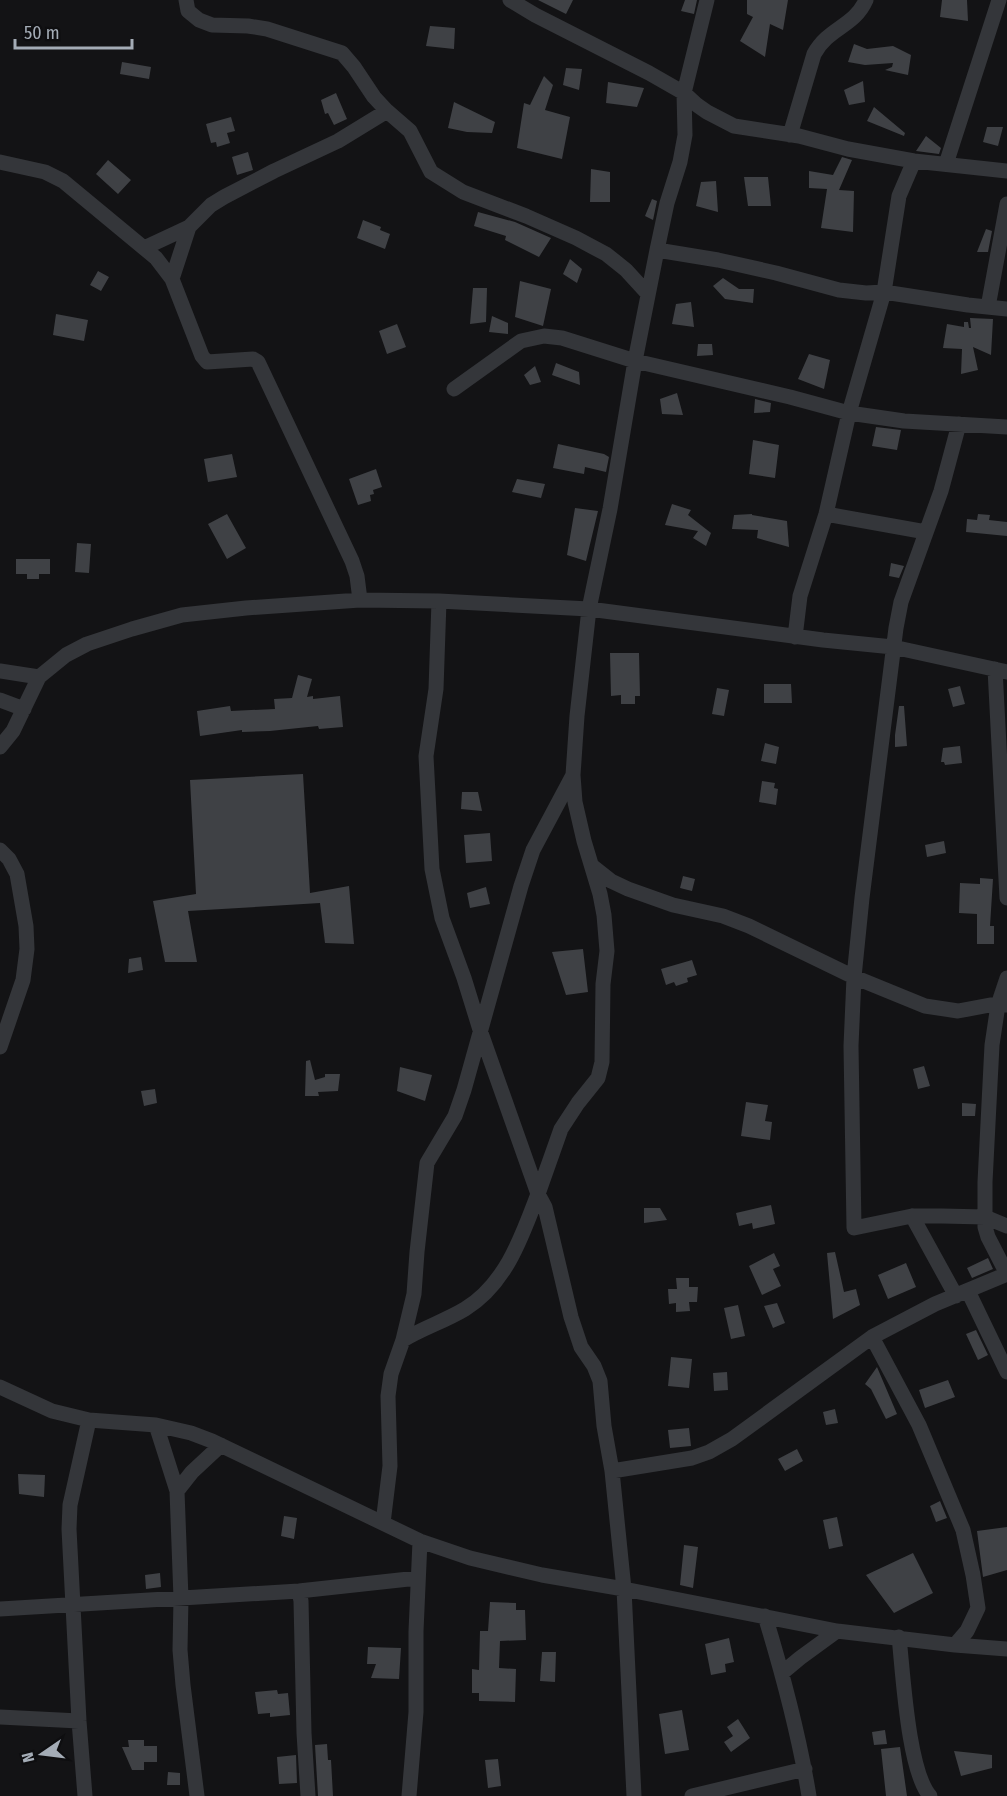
<svg xmlns="http://www.w3.org/2000/svg" width="1007" height="1796" font-family="'Fira Sans Condensed',sans-serif">
	<style>
		.building { fill: #3f4145 }
		.lines { fill: none; stroke-linecap: round; stroke-linejoin: round }
		.minor { stroke: #34363a; stroke-width: 15 }
	</style>
	<rect width="100%" height="100%" fill="#131315"/>
	<!-- building -->
	<path class="building" d="M538 0H573L566 14Z
		M685 0H697L694 14 681 11Z
		M747 0H788L783 30 770 24 765 57 740 41 753 17 747 14Z
		M942 0H967L968 21 940 17Z
		M430 26 455 28 454 49 426 46Z
		M854 44 867 49 893 46 911 55 908 75 885 70 892 67 893 63 865 65 848 62Z
		M122 62 151 67 149 79 120 74Z
		M566 68 582 69 579 90 563 85Z
		M544 76 553 85 545 110 570 117 562 159 517 148 524 103 530 105Z
		M863 81 865 102 849 105 844 90Z
		M608 82 644 88 637 107 606 103Z
		M336 93 347 119 334 125 328 113 325 114 321 100Z
		M454 102 495 122 492 133 467 132 448 128Z
		M874 107 905 133 904 136 867 121Z
		M231 117 235 131 227 133 230 143 217 147 216 142 211 143 206 124Z
		M987 127H1003L998 146 983 142Z
		M926 136 941 148 939 154 916 151Z
		M248 152 253 170 237 175 232 157Z
		M842 157 852 160 839 190 854 191 853 232 821 228 827 189 809 188V171L833 175Z
		M108 160 131 180 118 194 96 174Z
		M591 169 610 172V202H590Z
		M744 177H768L771 206H748Z
		M716 181 718 212 696 206 701 182Z
		M652 199 657 201 653 220 645 216Z
		M478 212 515 222 551 238 539 257 505 240 506 236 474 226Z
		M363 220 381 227 380 230 390 234 385 249 357 238Z
		M986 229 992 231 988 252H977Z
		M570 259 582 269 577 283 563 274Z
		M98 271 109 277 101 291 90 285Z
		M723 278 739 289H754L753 303 725 299 713 286Z
		M520 281 551 289 543 326 515 317Z
		M473 288H487L486 322 470 324Z
		M691 302 694 327 672 324 676 304Z
		M56 314 88 320 84 341 53 335Z
		M492 316 508 323V334L489 332Z
		M970 318 993 319 991 355 973 347 978 370 961 374 962 349 943 348 947 324 964 327V322H968L969 328H971Z
		M397 324 406 347 387 354 379 331Z
		M698 344H712L713 355 697 356Z
		M809 354 830 360 824 389 798 379Z
		M556 363 579 372 580 385 552 375Z
		M535 366 541 382 530 385 524 375Z
		M677 393 683 415 662 414 660 399Z
		M755 399 771 403 770 412 754 413Z
		M876 427 901 430 897 450 872 446Z
		M753 440 779 445 775 478 749 474Z
		M558 444 604 454 609 457 606 472 585 467 584 474 553 468Z
		M232 454 237 477 208 482 204 459Z
		M376 469 382 487 373 490 374 494 370 495 371 501 358 505 349 479Z
		M517 479 545 484 541 498 512 492Z
		M672 504 691 510 688 515 711 533 706 546 693 538 698 531 665 525Z
		M575 508 598 511 586 561 567 555Z
		M227 514 246 548 227 559 208 524Z
		M752 514V515L787 521 789 547 757 538 758 530 732 529 734 515Z
		M978 514 990 515 989 520 1007 522V536L966 532 967 519 977 520Z
		M77 543 91 544 89 573 75 572Z
		M16 559H50V574H39V579H27V574H16Z
		M891 563 904 566 899 578 889 576Z
		M610 653H639L640 696H635V704H621V695L611 696Z
		M298 675 312 679 307 697 313 696V699L340 696 343 727 319 729 318 726 270 731 242 732V730L200 736 197 711 230 706 231 711 275 709 274 699 292 698Z
		M764 684H791L792 703H764Z
		M960 686 965 704 953 707 948 689Z
		M717 688 729 690 724 716 712 714Z
		M899 706H904L907 746 895 747V735Z
		M765 743 779 747 776 764 761 761Z
		M960 746 962 763 945 765 944 762H941L943 748Z
		M303 774 310 893 349 886 354 944 325 943 320 903 188 911 197 962H165L153 901 196 894 190 780Z
		M762 781 775 783 774 788 778 789 776 805 759 802Z
		M462 792H478L482 811 461 809Z
		M490 833 492 861 466 863 464 835Z
		M944 841 946 853 927 857 925 845Z
		M683 876 695 879 692 891 680 888Z
		M980 878 993 879 990 926H994V944H977V914L959 913 960 883 980 884Z
		M486 887 490 904 470 908 467 893Z
		M583 949 588 992 566 995 552 952Z
		M141 957 143 970 128 973 129 959Z
		M692 960 697 975 687 978 688 982 676 986 674 982 666 985 661 969Z
		M310 1060 315 1080 325 1077V1074H340L338 1091 318 1092 319 1096H305L306 1061Z
		M924 1066 930 1086 918 1089 913 1069Z
		M400 1067 432 1075 425 1101 397 1091Z
		M155 1089 157 1103 144 1106 141 1091Z
		M746 1102 768 1105 765 1121 772 1122 770 1140 741 1136Z
		M962 1103 976 1104 975 1116H962Z
		M771 1205 775 1224 753 1229 752 1223 739 1226 736 1213Z
		M644 1208H660L667 1220 644 1223Z
		M835 1252 844 1292 856 1289 860 1305 833 1319 827 1253Z
		M774 1253 780 1266 773 1269 781 1286 762 1295 749 1266Z
		M988 1258 993 1269 972 1278 967 1268Z
		M906 1263 916 1287 888 1299 878 1275Z
		M676 1278H689V1287H698L697 1302H689L690 1311 676 1312V1303L669 1304 668 1289H677Z
		M777 1303 785 1323 773 1328 764 1306Z
		M738 1305 745 1336 731 1339 724 1308Z
		M976 1330 988 1355 978 1360 966 1334Z
		M671 1357 692 1359 689 1388 668 1386Z
		M877 1367 897 1414 886 1419 871 1389 865 1384Z
		M727 1372 728 1390 714 1391 713 1373Z
		M948 1380 955 1397 925 1408 919 1390Z
		M835 1409 838 1423 826 1425 823 1412Z
		M689 1428 691 1446 670 1448 668 1430Z
		M797 1449 803 1461 785 1471 778 1459Z
		M18 1474 45 1475 44 1497 19 1494Z
		M940 1501 947 1518 936 1522 930 1506Z
		M284 1516 297 1518 294 1539 281 1536Z
		M837 1517 843 1546 829 1549 823 1520Z
		M1007 1527V1570L983 1577 977 1531Z
		M684 1545 698 1547 693 1588 680 1585Z
		M913 1553 933 1593 894 1613 866 1575Z
		M160 1573 161 1587 146 1589 145 1575Z
		M490 1602 516 1603V1610H525L526 1640 500 1641 499 1668 516 1669 515 1702 479 1701V1693H472V1669L479 1670 480 1631H488Z
		M729 1638 734 1662 725 1664 726 1672 711 1675 705 1644Z
		M368 1647 401 1648 399 1679 371 1678 376 1664H367Z
		M542 1652H556L555 1682 540 1681Z
		M277 1690 278 1694 288 1693 290 1715 270 1717V1713L258 1714 255 1692Z
		M682 1710 689 1750 665 1754 659 1714Z
		M738 1719 750 1738 731 1752 724 1742 733 1736 727 1727Z
		M885 1730 887 1744 874 1745 872 1732Z
		M128 1740H144V1746H157V1762H144V1770H132L122 1747H129Z
		M327 1744 328 1760H331L333 1796H318L315 1745Z
		M900 1747 907 1796H886L881 1749Z
		M954 1751 992 1755V1768L961 1776Z
		M296 1755 297 1783 279 1784 277 1757Z
		M498 1759 501 1786 488 1788 485 1760Z
		M168 1772 180 1773V1785H167Z"/>
	<g class="lines">
		<!-- minor -->
		<path class="minor" d="M186 0 188 11 199 20 212 25 248 26 267 29 342 53 354 67 374 97 387 111 410 131 431 172 463 192 526 216 576 238 606 254 626 270 648 294
			M510 0 535 15 649 73 684 93 697 105 707 112 734 126 799 136 848 149 914 161 1007 171
			M790 135 814 54C829 27 854 27 866 0
			M0 162 45 172 63 181 156 258 172 279 202 356 207 362 253 359 258 362 352 561 357 576 360 600
			M946 164 999 0
			M144 248 189 227 211 205 224 197 274 171 338 141 387 111
			M657 250 718 260 776 273 839 290 866 293 884 292 968 305 1007 309
			M172 279 189 227
			M988 307 1007 204
			M454 389 521 341 544 336 562 338 635 361 790 397 849 413 904 421 1007 427
			M959 424 941 491 901 602 896 628 862 898 854 977 851 1046 854 1228 912 1216H942L985 1217 1007 1226
			M826 514 926 532
			M795 637 800 596 826 514 849 413 884 292 899 196 914 161
			M995 669 1007 898
			M0 671 39 677
			M0 700 24 709
			M0 747 13 731 39 677 66 655 87 644 132 629 182 615 246 608 360 600 439 601 589 609 823 640 893 647 1007 672
			M0 850 9 859 17 874 26 926 27 949 23 980 0 1047
			M592 866 611 881 628 889 673 905 723 916 749 926 854 977 925 1006 958 1011 990 1005H1007
			M912 1216 956 1296
			M1007 1274 988 1237 985 1227V1182L992 1045 998 1005 1007 978
			M968 1291 1007 1372
			M872 1337 919 1425 963 1530 973 1575 978 1608 967 1631 955 1645
			M403 1340C423 1328 445 1321 465 1309 506 1284 522 1236 538 1194L481 1033 464 978 442 918 432 869 426 756 436 689 439 601
			M0 1387 52 1411 89 1420 156 1425 191 1433 212 1441 420 1541 470 1558 542 1575 624 1589 837 1631 955 1645 1007 1649
			M156 1425 177 1491 181 1598 180 1650 183 1685 197 1796
			M612 1471 692 1458 709 1452 732 1439 872 1337 935 1304 1007 1274
			M177 1491 192 1472 221 1445
			M383 1523 390 1466 388 1396 391 1374 403 1340 414 1294 417 1252 427 1163 455 1116 464 1090 521 886 533 850 573 775
			M299 1591 301 1601 304 1733 308 1796
			M0 1609 299 1591 418 1578
			M765 1616C783 1675 799 1735 809 1796
			M899 1637C903 1673 908 1771 930 1796
			M782 1673 800 1658 837 1631
			M0 1717 79 1721
			M85 1796 79 1721 69 1529 70 1505 89 1420
			M409 1796 416 1712V1631L420 1541
			M634 1796 624 1589 612 1471 604 1426 600 1381 594 1366 581 1347 571 1317 545 1207 538 1194 561 1129 578 1103 598 1078 602 1062 603 984 607 951 604 915 600 894 584 841 575 802 573 775 577 716 589 609 610 509 635 361 657 250 667 203 680 162 685 135 684 93 707 0
			M692 1796 805 1769"/>
	</g>
	<!-- north arrow -->
	<g transform="translate(42 1754) rotate(256)" stroke="#0e0e10" stroke-width="4.5" paint-order="stroke">
	<path d="M0-4.5L10 22L0 15L-10 22Z" fill="#a4acb6"/>
	<text y="-9" font-size="16" font-weight="bold" text-anchor="middle" fill="#a4acb6">N</text>
	</g>
	<!-- scale -->
	<path d="M15 39v9h117v-9" fill="none" stroke="#a4acb6" stroke-width="3"/>
	<text x="24" y="39" font-size="18" fill="#a4acb6" stroke="#0e0e10" stroke-width="4.5" paint-order="stroke">50 m</text>
</svg>
